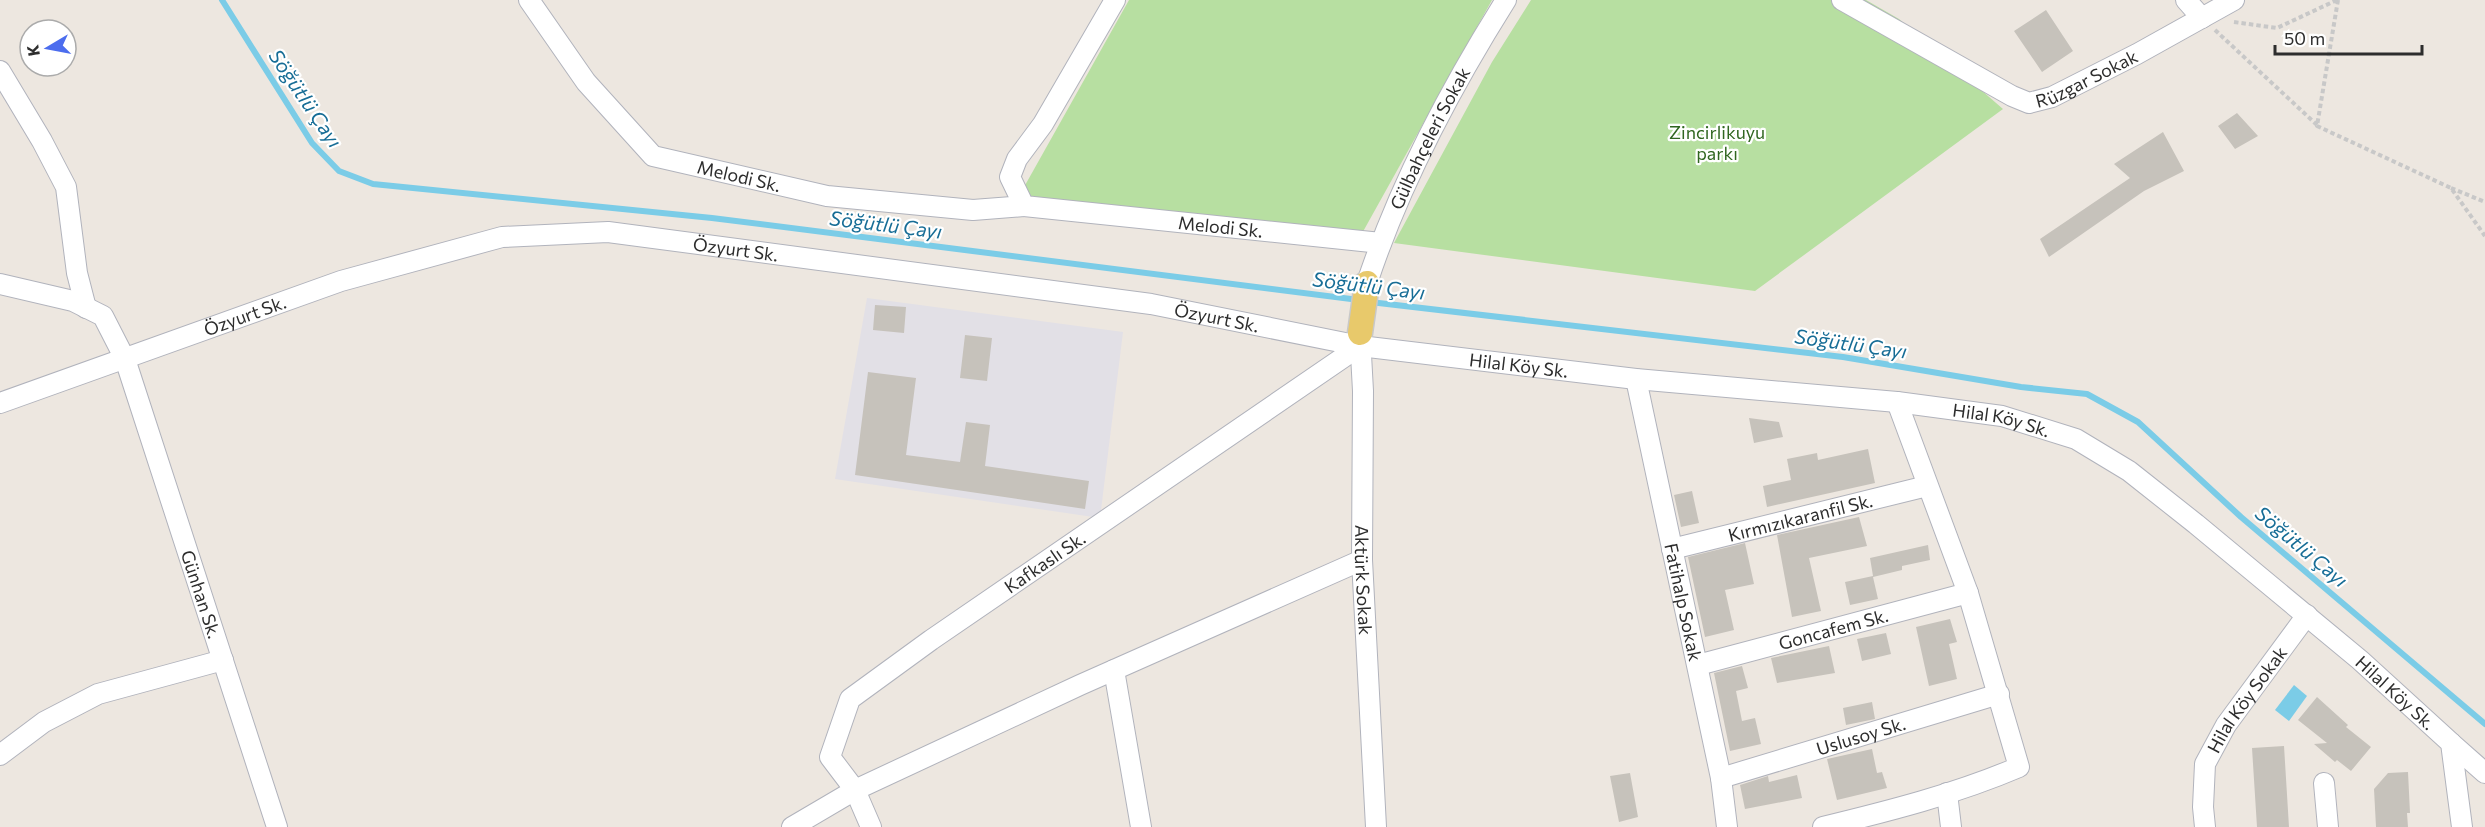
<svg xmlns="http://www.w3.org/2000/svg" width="2485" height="827" font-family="Commissioner,sans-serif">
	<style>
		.industrial { fill: #e2e0e6 }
		.green { fill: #b7dfa1 }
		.water { fill: #7bcce7 }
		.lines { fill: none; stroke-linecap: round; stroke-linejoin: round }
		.stream { stroke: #7bcce7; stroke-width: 6 }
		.building { fill: #c6c2bb }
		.minor-casing { stroke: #b1b3bc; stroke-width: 22 }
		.major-casing { stroke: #c8c8c8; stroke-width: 27 }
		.path { stroke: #c8c8c8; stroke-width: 4; stroke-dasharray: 4.5 3; stroke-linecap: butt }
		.minor { stroke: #fff; stroke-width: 20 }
		.major { stroke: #e8c96b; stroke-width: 24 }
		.labels { text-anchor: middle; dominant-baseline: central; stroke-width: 4.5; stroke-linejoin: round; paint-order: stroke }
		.street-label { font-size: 18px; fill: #2d2d2d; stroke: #fff }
		.park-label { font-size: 18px; fill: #306620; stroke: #fff }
		.water-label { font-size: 20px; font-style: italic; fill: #176d96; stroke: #fff }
	</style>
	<rect width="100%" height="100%" fill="#ede7e0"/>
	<!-- industrial -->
	<path class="industrial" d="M867 298 1123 332 1100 518 835 479Z"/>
	<!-- green -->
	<path class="green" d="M1129 0H1492L1360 237 1019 196Z
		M1531 0H1866L1899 19 2003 109 1755 291 1394 243 1492 62Z"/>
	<!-- water -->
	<path class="water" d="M2294 685 2307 696 2289 721 2275 710Z"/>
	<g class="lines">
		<!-- stream -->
		<path class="stream" d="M222 0 312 143 339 171 373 184 712 218 1359 300
			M1370 302 1843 357 2021 387 2087 394 2138 422 2241 517 2485 724"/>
	</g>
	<!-- building -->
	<path class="building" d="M2046 10 2073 51 2042 72 2014 31Z
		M2237 113 2258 136 2235 149 2218 126Z
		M2163 132 2184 171 2144 191 2049 257 2040 239 2130 178 2114 164Z
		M875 305 906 307 904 333 873 330Z
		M965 335 992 338 987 381 960 378Z
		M868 372 916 378 906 455 960 462 966 422 990 425 985 466 1089 481 1085 509 855 475Z
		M1749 418 1779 422 1783 437 1754 443Z
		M1868 449 1875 483 1767 507 1763 486 1791 480 1787 459 1817 453 1818 460Z
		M1692 491 1699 523 1681 527 1674 495Z
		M1859 517 1867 546 1809 558 1821 611 1792 617 1777 535Z
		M1745 543 1754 584 1725 590 1734 630 1705 637 1688 557Z
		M1928 545 1930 560 1902 566V570L1873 577 1878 599 1850 605 1845 582 1873 576 1870 558Z
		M1950 619 1957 642 1949 644 1957 679 1929 686 1916 627Z
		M1886 633 1891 654 1862 661 1857 639Z
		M1829 646 1835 673 1777 683 1771 658Z
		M1742 666 1748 688 1736 691 1742 721 1755 718 1761 744 1730 751 1714 673Z
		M2317 697 2348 725 2346 727 2371 747 2351 771 2337 760 2335 762 2314 744 2327 743 2298 720Z
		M1872 702 1875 719 1846 725 1843 708Z
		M2284 746 2289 827H2257L2252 748Z
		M1872 749 1877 773 1882 772 1887 788 1837 800 1827 759Z
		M2408 772 2410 813H2407L2408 827H2376L2374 789 2388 773Z
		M1630 773 1638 817 1619 822 1610 776Z
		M1797 775 1802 798 1745 809 1740 785 1768 776 1769 782Z"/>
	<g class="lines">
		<!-- minor casing -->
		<g class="minor-casing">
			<g id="minor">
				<path id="s1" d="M529 0 586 82 653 156 827 196 973 210 1024 206"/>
				<path id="s2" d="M1115 0 1043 124 1017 159 1010 177 1024 206 1381 243"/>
				<path id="s3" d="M1842 0 2012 96 2029 103 2052 97 2137 54 2234 0"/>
				<path d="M2186 0 2202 18"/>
				<path d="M0 71 42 141 66 187 77 273 86 308"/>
				<path id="s4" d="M1367 283C1400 183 1450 89 1506 0"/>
				<path id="s5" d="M0 284 73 301 103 316 125 359 277 827"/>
				<path id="s6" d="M1360 336 1363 391 1362 560 1376 827"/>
				<path id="s7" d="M1636 379 1721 778 1727 827"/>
				<path id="s8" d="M0 403 341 281 502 237 608 232 1151 304 1360 346 1636 379 1897 402 2002 416 2076 439 2129 471 2196 524 2360 660 2451 743 2462 827"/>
				<path id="s9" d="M1672 549 1927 486"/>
				<path id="s10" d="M1698 665 1968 593"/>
				<path d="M1114 670 1141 827"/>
				<path d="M2451 743 2485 773"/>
				<path d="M0 755 44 722 98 694 223 660"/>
				<path id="s11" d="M1721 778 1999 694"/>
				<path d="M2324 783 2328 827"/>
				<path d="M1947 793 1951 827"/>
				<path d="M792 827 855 790 1080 685 1362 560"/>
				<path id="s12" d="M871 827 855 790 830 757 850 699 931 640 1360 346"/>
				<path d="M1823 827C1889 811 1956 794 2019 767L1968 593 1897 402"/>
				<path id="s13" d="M2205 827 2203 807 2205 764 2226 725 2307 615"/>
			</g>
		</g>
		<!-- major casing -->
		<g class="major-casing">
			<path id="major" d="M1360 333 1367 283"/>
		</g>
		<!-- path -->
		<path class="path" d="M2338 0 2317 126 2451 188 2485 236
			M2234 22 2277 28 2337 0
			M2215 30 2317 125
			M2451 188 2485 202"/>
		<!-- minor -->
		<use href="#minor" class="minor"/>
		<!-- major -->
		<use href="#major" class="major"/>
	</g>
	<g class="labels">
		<!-- street labels -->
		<g class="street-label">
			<text stroke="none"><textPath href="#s3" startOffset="276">Rüzgar Sokak</textPath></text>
			<text stroke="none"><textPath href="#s4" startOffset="158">Gülbahçeleri Sokak</textPath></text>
			<text stroke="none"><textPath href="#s1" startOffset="288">Melodi Sk.</textPath></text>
			<text stroke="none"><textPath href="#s2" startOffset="436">Melodi Sk.</textPath></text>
			<text stroke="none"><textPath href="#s8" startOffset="764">Özyurt Sk.</textPath></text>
			<text stroke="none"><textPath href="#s8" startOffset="260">Özyurt Sk.</textPath></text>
			<text stroke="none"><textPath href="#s8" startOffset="1250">Özyurt Sk.</textPath></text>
			<text stroke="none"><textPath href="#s8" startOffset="1556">Hilal Köy Sk.</textPath></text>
			<text stroke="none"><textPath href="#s8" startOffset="2042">Hilal Köy Sk.</textPath></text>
			<text stroke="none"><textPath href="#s9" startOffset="132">Kırmızıkaranfil Sk.</textPath></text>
			<text stroke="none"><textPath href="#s12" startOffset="381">Kafkaslı Sk.</textPath></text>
			<text stroke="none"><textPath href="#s6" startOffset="244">Aktürk Sokak</textPath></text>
			<text stroke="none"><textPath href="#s5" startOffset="404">Günhan Sk.</textPath></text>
			<text stroke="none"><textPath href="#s7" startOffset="228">Fatihalp Sokak</textPath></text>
			<text stroke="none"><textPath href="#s10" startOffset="140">Goncafem Sk.</textPath></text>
			<text stroke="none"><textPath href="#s8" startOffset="2528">Hilal Köy Sk.</textPath></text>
			<text stroke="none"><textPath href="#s13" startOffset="140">Hilal Köy Sokak</textPath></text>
			<text stroke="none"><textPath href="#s11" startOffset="146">Uslusoy Sk.</textPath></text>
		</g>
		<!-- park labels -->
		<g class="park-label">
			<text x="1717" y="132">Zincirlikuyu<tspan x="1717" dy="21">parkı</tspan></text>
		</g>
		<!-- water labels -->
		<g class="water-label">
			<text transform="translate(306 98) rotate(56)">Söğütlü Çayı</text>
			<text transform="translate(886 224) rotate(7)">Söğütlü Çayı</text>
			<text transform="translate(1369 285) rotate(7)">Söğütlü Çayı</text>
			<text transform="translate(1851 343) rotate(8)">Söğütlü Çayı</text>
			<text transform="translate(2302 546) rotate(40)">Söğütlü Çayı</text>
		</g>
	</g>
	<!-- north arrow -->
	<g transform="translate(48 48) rotate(260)"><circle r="28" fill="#ffffff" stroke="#ababab" stroke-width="1.5"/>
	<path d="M0-4.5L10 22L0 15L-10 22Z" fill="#4c6dee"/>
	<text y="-9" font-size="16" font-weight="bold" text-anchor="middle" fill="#2d2d2d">K</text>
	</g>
	<!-- scale -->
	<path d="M2275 45v9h147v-9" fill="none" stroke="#2d2d2d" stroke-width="3"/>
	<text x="2284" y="45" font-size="18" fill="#2d2d2d" stroke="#ffffff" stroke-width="4.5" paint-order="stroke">50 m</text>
</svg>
